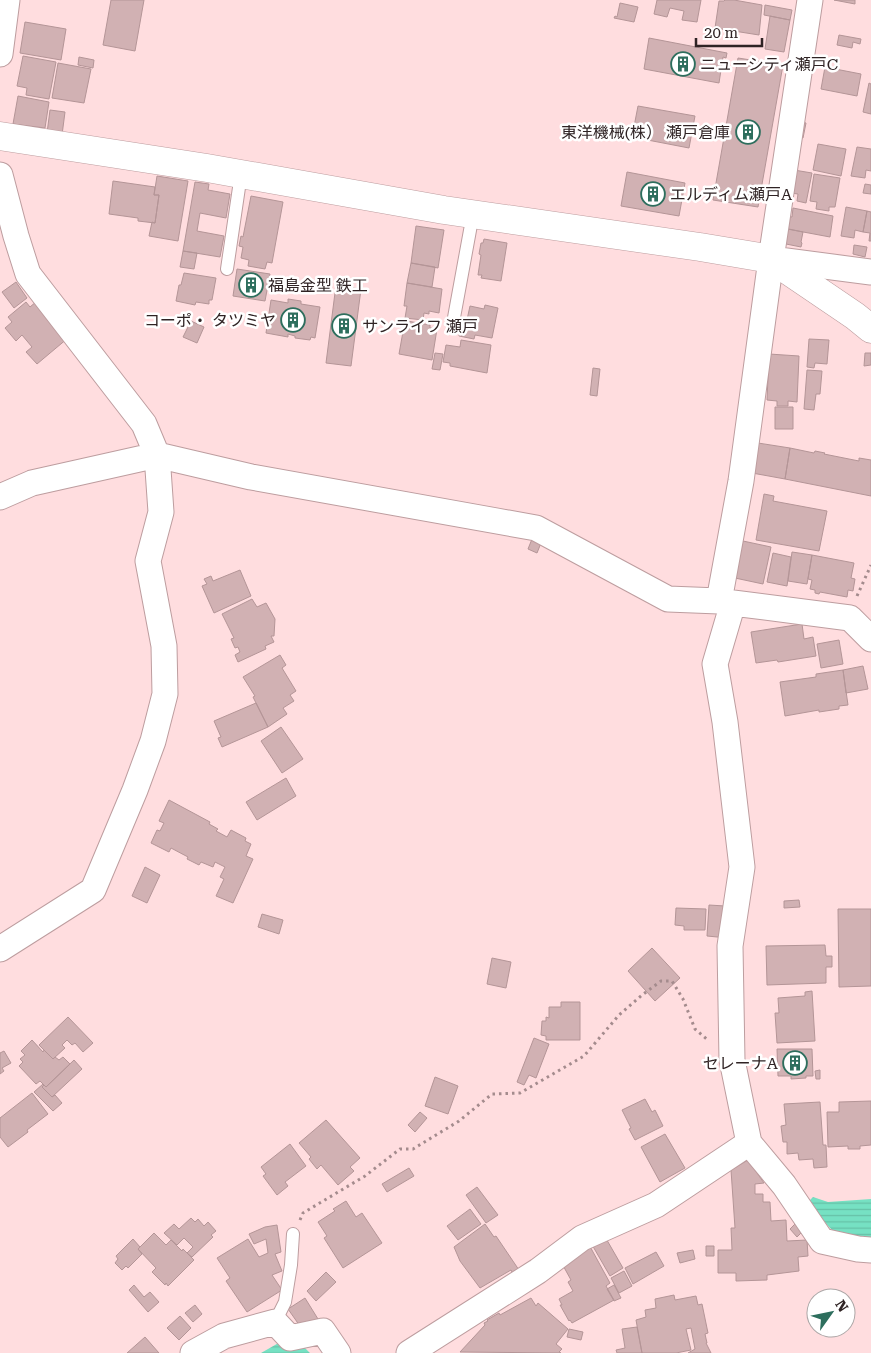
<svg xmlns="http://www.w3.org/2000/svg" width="871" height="1353" font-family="'Roboto Serif','Noto Sans JP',serif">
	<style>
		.water { fill: url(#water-rules) }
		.building { fill: #d1b1b3; stroke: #b49597 }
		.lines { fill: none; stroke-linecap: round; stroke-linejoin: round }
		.service-casing { stroke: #bd9d9f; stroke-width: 14 }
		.minor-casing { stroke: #bd9d9f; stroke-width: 27 }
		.tertiary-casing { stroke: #bd9d9f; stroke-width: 29 }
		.path { stroke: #a48b8d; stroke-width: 3; stroke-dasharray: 2.5 4; stroke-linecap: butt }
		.service { stroke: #fff; stroke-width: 12 }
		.minor { stroke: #fff; stroke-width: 25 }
		.tertiary { stroke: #fff; stroke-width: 28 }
		.labels { text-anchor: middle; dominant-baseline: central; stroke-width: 5; stroke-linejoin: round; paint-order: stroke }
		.poi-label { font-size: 16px; fill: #2f2324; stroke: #fff; text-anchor: start }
	</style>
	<defs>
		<pattern id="water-rules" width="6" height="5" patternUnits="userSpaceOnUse" patternTransform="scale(1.25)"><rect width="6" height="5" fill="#76e1c3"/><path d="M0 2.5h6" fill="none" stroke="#66c1a7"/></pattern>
	</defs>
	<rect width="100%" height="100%" fill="#ffdddf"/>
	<!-- water -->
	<path class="water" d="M813 1197 828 1202 871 1199V1247L841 1238 829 1227 808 1202Z
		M282 1341 300 1343 310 1353H261Z"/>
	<!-- building -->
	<path class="building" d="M111 0H144L135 51 103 45Z
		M657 0H701L697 22 682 20 684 11 670 8 667 17 654 14Z
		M725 0H734L762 5 759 35 715 28 719 1H724Z
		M834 0H855V4Z
		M620 3 638 7 634 22 614 18 615 16 617 17Z
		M765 5 792 10 790 20 764 15Z
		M770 16 790 20 784 52 765 49Z
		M25 22 66 29 61 60 20 53Z
		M839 35 861 39 860 44 853 42 852 48 837 45Z
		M649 38 727 53 726 58 723 57 719 83 644 69Z
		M23 56 56 62 49 99 26 95 27 88 17 86Z
		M79 57 94 60 93 68 78 65Z
		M738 58 783 65 758 207 713 200Z
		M58 63 91 69 84 103 52 98Z
		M825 67 861 74 857 96 821 89Z
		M869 83 871 84V114L863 112Z
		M18 96 49 102 45 128 13 124Z
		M638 106 695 116 689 148 632 137Z
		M50 110 65 112 62 135 47 133Z
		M799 121 806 123 803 138 796 137Z
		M818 144 846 149 841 176 813 170Z
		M857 147 871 149V171L866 170 865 178 851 176Z
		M788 169 812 173 806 203 797 201 798 194 791 193Z
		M627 172 685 183 679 216 621 206Z
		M814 174 840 178 835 207H829V211L816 209 817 202 810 201Z
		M157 176 188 181 178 241 149 236 152 222 155 223 159 195H154Z
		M113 181 155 187 154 195H159L155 223 138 221V218L109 214Z
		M195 182 209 184 208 190 230 194 226 218 200 213 197 231 224 236 220 257 183 251Z
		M865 184 871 185V194L863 193Z
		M251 196 283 202 272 263 267 262 265 269 248 266 249 260 241 258 243 247 239 246 241 236 243 237Z
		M846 207 867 211 863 232 855 230 854 238 841 236Z
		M793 208 833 216 830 237 782 228 784 216 792 217Z
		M867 211 871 212V241H869L870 233 863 232Z
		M416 226 444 230 438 268 411 263Z
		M784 228 803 232 801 242 802 243 801 247 781 243Z
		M484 239 507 243 501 281 481 278 482 275H478L481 255 479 254 481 243H483Z
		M854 245 867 247 865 257 853 254Z
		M183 251 197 253 194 269 180 267Z
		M411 263 435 267 432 287 407 283Z
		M237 269 270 274 265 301 233 296Z
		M184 273 216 278 212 300H209V304L196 302 195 305 176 301 179 285H181Z
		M16 282 27 298 14 308 2 292Z
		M407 283 442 289 439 313 429 311V314L424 313 423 320 405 318 407 306H404Z
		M336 285 361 289 351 366 326 363Z
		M288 299 301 301V304L320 307 315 338 311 337 310 340 295 338V336L288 334V337L266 333 271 300 288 303Z
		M37 301 68 338 37 364 26 352 32 347 22 335 16 341 5 328 12 322 8 317 26 302 30 307Z
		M485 305 498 308 492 338 475 335 474 339 459 336 460 328 465 329 470 306 484 309Z
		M191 321 204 327 197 343 183 337Z
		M407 321 430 325V328L437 329 432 360 399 354 404 326 406 327Z
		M809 339 829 340 827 364 815 363 814 368 807 367Z
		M461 340 491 345 487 373 450 366V363L443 362 446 345 460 347Z
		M435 353 443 354 440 370 432 369Z
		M865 353H871V365L864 366Z
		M769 354 799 356 797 402 788 401V406H777V401L767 400Z
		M593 368 600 369 597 396 590 395Z
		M807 370 822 371 820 394H816L814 410 804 409Z
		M775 407H793V429H775Z
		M758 443 790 448 785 479 752 473Z
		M790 448 814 453 815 451 825 453 824 454 859 461V458L871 460V496L785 479Z
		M764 494 774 496 773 501 827 511 819 551 756 540Z
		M534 534 543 538 537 553 528 549Z
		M743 541 771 547 763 584 735 578Z
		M792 552 812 555 807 584 788 581Z
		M773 553 791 557 787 586 767 582Z
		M812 555 854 563 851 578 855 579 853 591 848 590 847 597 820 592 819 594 815 593V590L810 589 812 580 808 579Z
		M240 570 251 596 214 613 202 586 207 584 204 579 211 576 213 581Z
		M252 599 257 607 266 603 275 619 274 636H271L274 642 265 646 266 649 238 662 235 655 240 652 238 647 235 648 231 639 234 638 222 614Z
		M802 624 804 639 813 637 816 656 778 662 777 660 756 663 751 632Z
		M839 640 843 664 821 668 817 644Z
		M280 655 286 665 282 668 296 691 290 695 294 701 283 708 287 714 268 727 253 697 255 696 243 677Z
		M863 666 868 689 846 693 843 670Z
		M843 670 848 705 839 706V709L819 712V710L785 716 780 682 816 677V674Z
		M256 703 268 727 222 747 218 738 221 737 214 721Z
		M281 727 303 759 282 773 261 741Z
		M286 778 296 796 257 820 246 802Z
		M169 800 210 822 209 824 218 829 216 831 227 837 231 830 246 838 245 841 251 844 246 856 253 859 233 903 216 896 224 879 220 877 225 867 215 862 213 867 201 862 199 865 187 859 188 857 171 848 169 852 151 843 157 830 160 831 164 823 159 821Z
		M145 867 160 875 147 903 132 896Z
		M799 900 800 907 784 908V901Z
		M709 905 741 907 738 939 707 936Z
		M676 908 706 909 705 930H684V926L675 925Z
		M838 909H871V986L839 987Z
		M262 914 283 920 279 934 258 927Z
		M825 945 826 956H832V967H826V983L767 985 766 946Z
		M652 948 680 978 655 1001 628 971Z
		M492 958 511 962 506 988 487 984Z
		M812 991 815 1041 777 1043 775 1013H779L778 998 805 996V992Z
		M561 1002H580V1040H546V1036L541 1035 542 1021H546V1017L549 1018V1007H561Z
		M68 1017 93 1043 83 1052 75 1043 72 1045 67 1040 62 1045 65 1048 53 1059 39 1045Z
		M534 1038 549 1044 536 1078 529 1075 524 1085 517 1082Z
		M32 1040 43 1052 44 1050 53 1059 55 1057 59 1060 63 1057 70 1064 46 1087 40 1081 36 1084 19 1066 23 1062 20 1059 25 1055 21 1051Z
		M777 1049H812L813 1076H806V1078L791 1079V1076H778Z
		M4 1051 11 1063 2 1068 4 1071 0 1074V1053Z
		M74 1060 82 1069 52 1097 42 1087 44 1085 46 1087Z
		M820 1070V1079H816L815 1071Z
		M435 1077 458 1086 448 1114 425 1106Z
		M43 1084 44 1085 42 1087 52 1097 55 1095 62 1103 53 1111 34 1092Z
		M32 1093 48 1114 27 1130 28 1132 8 1147 0 1137V1118Z
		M645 1099 652 1112 655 1110 663 1126 635 1140 629 1129 631 1128 622 1110Z
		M871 1101V1145L860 1146V1149H848V1146L828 1147 827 1112H839V1102Z
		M820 1102 823 1145H826L827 1167 814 1168 813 1159 799 1160 798 1153 787 1154V1142H783L781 1126 786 1125 784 1104Z
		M420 1112 427 1118 415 1132 408 1125Z
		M326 1120 360 1158 350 1167 354 1171 338 1185 321 1165 317 1169 309 1159 311 1157 299 1143Z
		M665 1134 685 1168 660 1182 641 1147Z
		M290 1144 306 1166 285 1182 288 1186 277 1195 263 1176 266 1174 261 1167Z
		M748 1160 764 1183 755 1184V1194H763V1202H770L771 1221 786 1220 787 1241 807 1240 808 1256 798 1257 799 1271 767 1275V1280L736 1281V1273H718V1250H732L731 1228H735L731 1170Z
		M409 1168 414 1176 387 1192 382 1184Z
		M477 1187 498 1215 486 1223 466 1195Z
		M346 1201 356 1217 362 1213 382 1243 343 1268 324 1238 327 1236 318 1222 335 1211 333 1209Z
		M470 1209 481 1224 458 1240 447 1226Z
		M191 1218 195 1222 198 1219 204 1226 208 1222 216 1231 211 1235 213 1237 192 1257 187 1253 193 1247 184 1238 177 1245 164 1233 174 1224 179 1229Z
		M796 1223 803 1231 797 1237 790 1229Z
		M485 1224 494 1237 496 1236 519 1270 513 1274 511 1270 480 1288 460 1261 454 1247Z
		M277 1225 281 1252 275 1254 282 1271 272 1275 282 1290 247 1312 226 1281 230 1278 217 1258 248 1239 259 1257 268 1253 266 1239 254 1244 249 1234 265 1227Z
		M154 1233 166 1245 171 1240 182 1251 183 1249 194 1260 168 1286 166 1283 165 1285 152 1272 156 1268 138 1249Z
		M604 1235 623 1268 610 1276 591 1243Z
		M133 1239 140 1247 138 1249 142 1254 128 1268 126 1266 122 1270 115 1263 118 1259 116 1256Z
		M587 1241 610 1283 606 1286 614 1300 572 1323 570 1320 569 1321 560 1305H562L559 1299 573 1291 568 1282 571 1280 560 1260Z
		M706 1246H714V1256H706Z
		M693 1250 695 1259 680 1263 677 1253Z
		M656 1252 664 1266 633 1284 625 1268Z
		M624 1271 632 1286 619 1293 611 1278Z
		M326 1272 336 1282 316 1301 307 1291Z
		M134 1285 144 1297 150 1292 159 1302 148 1312 129 1290Z
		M614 1285 621 1298 614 1301 607 1289Z
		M674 1295 675 1300 696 1296 698 1305 702 1304 708 1333 705 1334 707 1343H706L711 1353H688L695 1349 691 1328 686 1329 691 1350 676 1353H642L636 1320 646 1317 645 1310 656 1308 655 1299Z
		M305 1298 318 1319 302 1329 288 1309Z
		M531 1298 536 1306 538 1303 568 1329 556 1344 562 1349 559 1352 561 1353 460 1352 485 1325 484 1323 488 1321 487 1320 499 1313 500 1315Z
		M195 1305 202 1314 193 1322 185 1313Z
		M180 1316 191 1328 179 1340 167 1328Z
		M637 1327 642 1353H617L616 1350 625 1348 622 1329Z
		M569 1329 583 1332 581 1340 567 1337Z
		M145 1337 159 1353H127Z"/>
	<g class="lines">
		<!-- service casing -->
		<g class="service-casing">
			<path id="service" d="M227 269 241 174
				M453 323 473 214
				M275 1322 285 1302 291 1265 293 1234"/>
		</g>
		<!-- minor casing -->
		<g class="minor-casing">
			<path id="minor" d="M810 0 771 259 741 481 719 601 733 603 715 664 725 722 742 867 730 946 732 1060 749 1143 784 1185 822 1241 858 1249 871 1250
				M0 54 7 0
				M0 175 16 236 28 274 144 424 157 455 161 512 148 561 164 646 165 694 153 741 135 790 93 890 0 949
				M771 259 871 272
				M0 497 32 483 157 455 251 477 536 528 668 599 719 601
				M733 603 850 618 871 639
				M193 1353 224 1336 275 1322 290 1338 323 1331 338 1353
				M409 1353 538 1271 582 1238 656 1205 749 1143"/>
		</g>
		<!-- tertiary casing -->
		<g class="tertiary-casing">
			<path id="tertiary" d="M0 136 207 168 444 210 700 247 771 259 855 316 871 329"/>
		</g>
		<!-- path -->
		<path class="path" d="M857 596 871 565
			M300 1220 303 1213 365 1176 400 1149H413L459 1121 492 1094 520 1093 584 1056 619 1015 642 995 661 981H672L683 999 695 1029 709 1041"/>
		<!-- service -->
		<use href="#service" class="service"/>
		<!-- minor -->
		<use href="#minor" class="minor"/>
		<!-- tertiary -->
		<use href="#tertiary" class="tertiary"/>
	</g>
	<!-- icons -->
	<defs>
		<g id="building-ring" transform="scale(1.25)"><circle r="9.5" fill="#fff" stroke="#2d6e5d" stroke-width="1.5"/><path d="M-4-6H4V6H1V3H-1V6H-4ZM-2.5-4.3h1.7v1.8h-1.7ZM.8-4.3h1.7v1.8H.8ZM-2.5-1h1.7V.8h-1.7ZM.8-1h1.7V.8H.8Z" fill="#2d6e5d"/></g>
	</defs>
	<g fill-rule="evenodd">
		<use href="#building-ring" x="683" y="64"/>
		<use href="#building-ring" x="748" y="132"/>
		<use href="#building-ring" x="653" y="194"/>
		<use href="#building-ring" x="251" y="285"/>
		<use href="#building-ring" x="293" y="320"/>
		<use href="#building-ring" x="344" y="326"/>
		<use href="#building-ring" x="795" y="1063"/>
	</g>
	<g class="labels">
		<!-- poi labels -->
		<g class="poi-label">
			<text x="700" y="64">ニューシティ瀬戸C</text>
			<text x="730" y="132" text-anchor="end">東洋機械(株） 瀬戸倉庫</text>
			<text x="670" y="194">エルディム瀬戸A</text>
			<text x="268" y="285">福島金型 鉄工</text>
			<text x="276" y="320" text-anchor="end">コーポ・ タツミヤ</text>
			<text x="362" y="326">サンライフ 瀬戸</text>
			<text x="778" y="1063" text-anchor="end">セレーナA</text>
		</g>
	</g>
	<!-- north arrow -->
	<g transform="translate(831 1313) rotate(57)"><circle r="24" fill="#ffffff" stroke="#aca7a7"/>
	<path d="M0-4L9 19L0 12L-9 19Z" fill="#2d6e5d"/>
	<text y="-8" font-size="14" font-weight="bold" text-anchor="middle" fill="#2f2324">N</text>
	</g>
	<!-- scale -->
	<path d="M696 38v8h66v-8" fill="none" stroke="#2f2324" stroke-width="2.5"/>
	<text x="704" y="38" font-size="15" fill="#2f2324" stroke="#ffffff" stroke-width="4" paint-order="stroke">20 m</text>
</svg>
